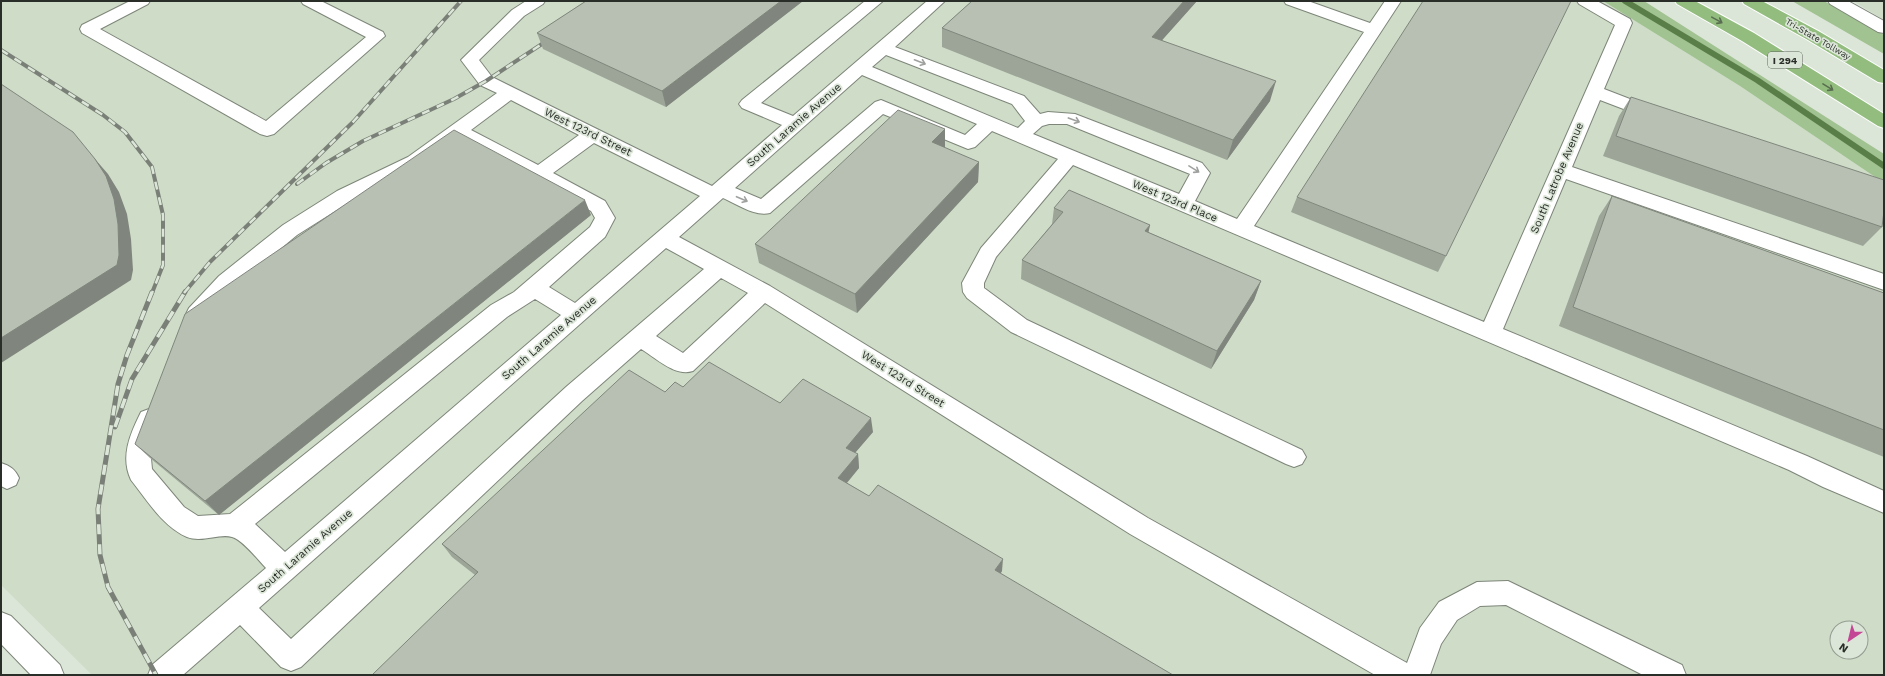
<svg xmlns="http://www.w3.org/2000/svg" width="1885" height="676" font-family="'Work Sans',sans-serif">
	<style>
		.built { fill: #cfdcc8; fill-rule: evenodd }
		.green { fill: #a1c291 }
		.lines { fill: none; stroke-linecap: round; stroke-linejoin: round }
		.stream { stroke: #5a7e48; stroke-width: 6 }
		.minor-casing { stroke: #7d8679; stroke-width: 2 }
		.highway-casing { stroke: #fff; stroke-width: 2 }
		.minor { fill: #fff; fill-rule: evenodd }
		.highway { fill: #93bd7f; fill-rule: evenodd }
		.rail-far1-casing { stroke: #7a8077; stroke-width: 4 }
		.rail-casing { stroke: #7a8077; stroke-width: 5 }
		.rail-far1 { stroke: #dce6d8; stroke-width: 2.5; stroke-dasharray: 8; stroke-linecap: butt }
		.rail { stroke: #dce6d8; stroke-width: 3.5; stroke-dasharray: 10; stroke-linecap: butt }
		.wall { fill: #9da599 }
		.shaded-wall { fill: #80867d }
		.building { fill: #b7c0b2; stroke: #80867d }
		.oneway { stroke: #596e50 }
		.oneway2 { stroke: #9fa19f }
		.labels { text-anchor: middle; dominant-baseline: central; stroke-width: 3.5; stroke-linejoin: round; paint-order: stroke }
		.far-street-label { font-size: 9px; fill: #2a2e29; stroke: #dce6d8 }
		.shield { fill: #dce6d8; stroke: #5f655e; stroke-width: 1 }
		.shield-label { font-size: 10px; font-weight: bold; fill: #2a2e29 }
		.street-label { font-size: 11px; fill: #2a2e29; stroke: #dce6d8 }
	</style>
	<rect width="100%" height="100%" fill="#dce6d8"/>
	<!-- built -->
	<path class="built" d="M1 1H1603L1740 86 1884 183V675H92L1 585ZM1837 628H1861V652H1837Z
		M1853 1H1884V20Z"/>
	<!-- green -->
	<path class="green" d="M1603 1H1644L1884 154V183L1740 86Z
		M1792 1H1824L1884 35V54Z"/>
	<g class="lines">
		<!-- stream -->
		<path class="stream" d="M1625 1 1757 80 1884 166"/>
		<!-- minor casing -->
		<g class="minor-casing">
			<path id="minor" d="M130 1H150L148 4 100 29 266 121 366 37 303 4 301 1H321L383 32 385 36 274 134 267 136 260 134 82 33 80 29 82 25Z
				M526 1H545L543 4 524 16 479 60 492 77 712 186 782 125 742 108 739 104 742 100 865 1H883L761 103 793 116 927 1H945L895 47 1024 96 1040 114 1048 112 1075 114 1202 163 1210 173 1195 201 1237 219 1364 32 1286 4 1284 1H1308L1370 23 1385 1H1401L1254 226 1484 322 1615 25 1579 4 1577 1H1597L1630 19 1632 23 1604 89 1661 111 1664 115 1661 119 1655 121 1600 100 1572 167 1884 274V290L1566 179 1503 329 1807 456 1884 491V513L1823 487 1789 470 1073 165 996 257 984 283V288L1027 320 1302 450 1306 457 1302 464 1294 467 1286 464 1011 332 967 298 963 292 962 283 981 248 1058 159 992 131 975 147 968 149 883 114 770 213C755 217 737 204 723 198L679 237 770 286 1148 518 1407 663 1420 628 1439 602 1477 582 1508 581 1682 665 1686 675H1643L1506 605 1480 606 1457 620 1441 644 1430 675H1375L1130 534 765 303 693 371C675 377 656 358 641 349L582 401 301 667 291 671 281 667 240 625 183 675H148L152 665 266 568C258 560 243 540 232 537 220 533 202 543 187 537 163 527 147 500 131 480 120 457 130 434 141 412L149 409 157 412 161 419 150 448 152 469 184 507 198 516 230 514 491 305 514 292 590 227 595 218 591 211 459 139 422 167 351 201 297 235 233 288 205 320 197 322 189 320 186 314 189 308 219 276 283 225 337 191 408 157 497 93 480 85 461 60 512 10ZM886 55 1012 104 1025 121 1018 128 872 67ZM862 75 977 124 965 135 881 100 875 102 761 199 735 188ZM511 100 579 135 538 165 471 130ZM1049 124H1067L1190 174 1179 194 1033 134 1042 126ZM594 143 700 196 575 303 549 287 605 237 615 218 605 201 553 173ZM666 248 704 269 566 387 291 639 259 608ZM721 278 748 293 683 353 656 336ZM535 299 561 315 285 552 255 524 507 317Z
				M1828 1H1848L1884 21V33L1878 32 1830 4Z
				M1 463C10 466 15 469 19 478L16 485 7 489 1 486Z
				M1 612 11 616 60 665 64 675H31L1 644Z"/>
		</g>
		<!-- highway casing -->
		<g class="highway-casing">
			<path id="highway" d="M1675 1H1695L1754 33 1884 114V128L1878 126 1742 41 1677 4Z
				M1742 1H1762L1820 32 1884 70V83L1878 82 1808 40 1744 4Z"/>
		</g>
		<!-- minor -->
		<use href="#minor" class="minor"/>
		<!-- highway -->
		<use href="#highway" class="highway"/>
		<!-- rail-far1 casing -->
		<g class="rail-far1-casing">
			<path id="rail-far1" d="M1 50 103 115 125 132 152 167 163 215V265L152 293
				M297 184 326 163 363 141 454 99 486 81 551 38
				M184 293 210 262 353 122 461 1"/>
		</g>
		<!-- rail casing -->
		<g class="rail-casing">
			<path id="rail" d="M152 292 127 355 118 384 98 509 100 555 108 587 156 675
				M115 427 132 379 185 292"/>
		</g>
		<!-- rail-far1 -->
		<use href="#rail-far1" class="rail-far1"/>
		<!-- rail -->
		<use href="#rail" class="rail"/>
	</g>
	<!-- wall -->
	<path class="wall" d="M586 1H803L666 107 543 49 537 33Z
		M972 1H1197L1162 40 1270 101 1227 160 942 47V28Z
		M1631 97 1882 227 1863 246 1603 156 1619 116Z
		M945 148 979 162 978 182 857 313 759 263 755 244Z
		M1612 196 1884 293V457L1559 326 1599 216Z
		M1297 197 1446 256 1438 272 1291 212Z
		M1054 208 1150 225 1148 232 1261 281 1254 300 1211 369 1021 279 1022 260 1052 224Z
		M591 215 219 515 150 458 135 444Z
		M683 387 780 403 873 432 855 453 858 454 859 468 847 483 869 496 1002 571 1001 573 475 575 452 557 442 544 665 392Z"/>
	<!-- shaded-wall -->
	<path class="shaded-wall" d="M781 1H803L666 107 662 91Z
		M1184 1H1197L1148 56 1152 37Z
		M1276 81 1270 101 1227 160 1233 140Z
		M945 129V149L932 142Z
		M95 159 108 174 119 192 127 214 131 239 133 270 131 280 1 363V338Z
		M979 162 978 182 857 313 855 294Z
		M585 200 591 215 219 515 205 501Z
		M1150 225 1146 244 1145 231Z
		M1261 281 1254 300 1211 369 1217 351Z
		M871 418 873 432 848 461 846 448Z
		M858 454 859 468 840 491 838 478Z
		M1003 559 1002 571 994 582 995 570Z"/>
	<!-- building -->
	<path class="building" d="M586 1H781L662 91 537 33Z
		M972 1H1184L1152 37 1276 81 1233 140 942 28Z
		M1423 1H1571L1446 256 1297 197Z
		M1 84 73 132 95 159 106 176 114 199 118 224 119 255 117 265 1 338Z
		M1631 97 1884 180V211L1882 227 1616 136Z
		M898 110 945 129 932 142 979 162 855 294 755 244Z
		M454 130 585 200 205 501 135 444 185 314Z
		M1069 190 1150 225 1145 231 1261 281 1217 351 1022 260 1063 212 1054 208Z
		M1612 196 1884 293V430L1573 307Z
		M709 362 780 403 803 379 871 418 846 448 858 454 838 478 869 496 878 485 1003 559 995 570 1173 675H372L478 572 442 544 629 370 665 392 675 382 683 387Z"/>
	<!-- one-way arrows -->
	<defs><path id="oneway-shaft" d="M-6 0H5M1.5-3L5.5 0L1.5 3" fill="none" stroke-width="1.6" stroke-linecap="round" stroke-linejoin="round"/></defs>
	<g class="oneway">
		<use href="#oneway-shaft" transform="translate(1717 20) rotate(29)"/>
		<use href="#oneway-shaft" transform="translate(1828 87) rotate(32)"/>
	</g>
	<g class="oneway2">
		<use href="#oneway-shaft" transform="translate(920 62) rotate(21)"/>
		<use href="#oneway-shaft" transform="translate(1074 120) rotate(20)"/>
		<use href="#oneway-shaft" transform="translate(1194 169) rotate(32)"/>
		<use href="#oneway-shaft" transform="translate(742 199) rotate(23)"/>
	</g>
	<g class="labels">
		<!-- far-street labels -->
		<g class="far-street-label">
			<text transform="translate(1818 39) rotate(30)">Tri-State Tollway</text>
		</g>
		<!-- shield labels -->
		<rect class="shield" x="1768" y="52" width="34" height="16" rx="3"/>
		<g class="shield-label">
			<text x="1785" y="60">I 294</text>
		</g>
		<!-- street labels -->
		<g class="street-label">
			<text transform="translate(794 125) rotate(-41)">South Laramie Avenue</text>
			<text transform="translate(588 132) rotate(26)">West 123rd Street</text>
			<text transform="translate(1557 178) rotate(-67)">South Latrobe Avenue</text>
			<text transform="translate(1175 201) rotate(23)">West 123rd Place</text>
			<text transform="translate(549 338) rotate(-41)">South Laramie Avenue</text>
			<text transform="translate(903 379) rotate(32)">West 123rd Street</text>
			<text transform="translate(305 551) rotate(-41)">South Laramie Avenue</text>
		</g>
	</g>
	<!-- border -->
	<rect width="1885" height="676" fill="none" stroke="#2a2e29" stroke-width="4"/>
	<!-- north arrow -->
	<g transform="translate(1849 640) rotate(215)"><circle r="19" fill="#dce6d8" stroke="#959c92"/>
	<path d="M0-3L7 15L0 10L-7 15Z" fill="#c44795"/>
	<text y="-6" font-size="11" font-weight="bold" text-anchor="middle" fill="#2a2e29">N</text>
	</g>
</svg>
